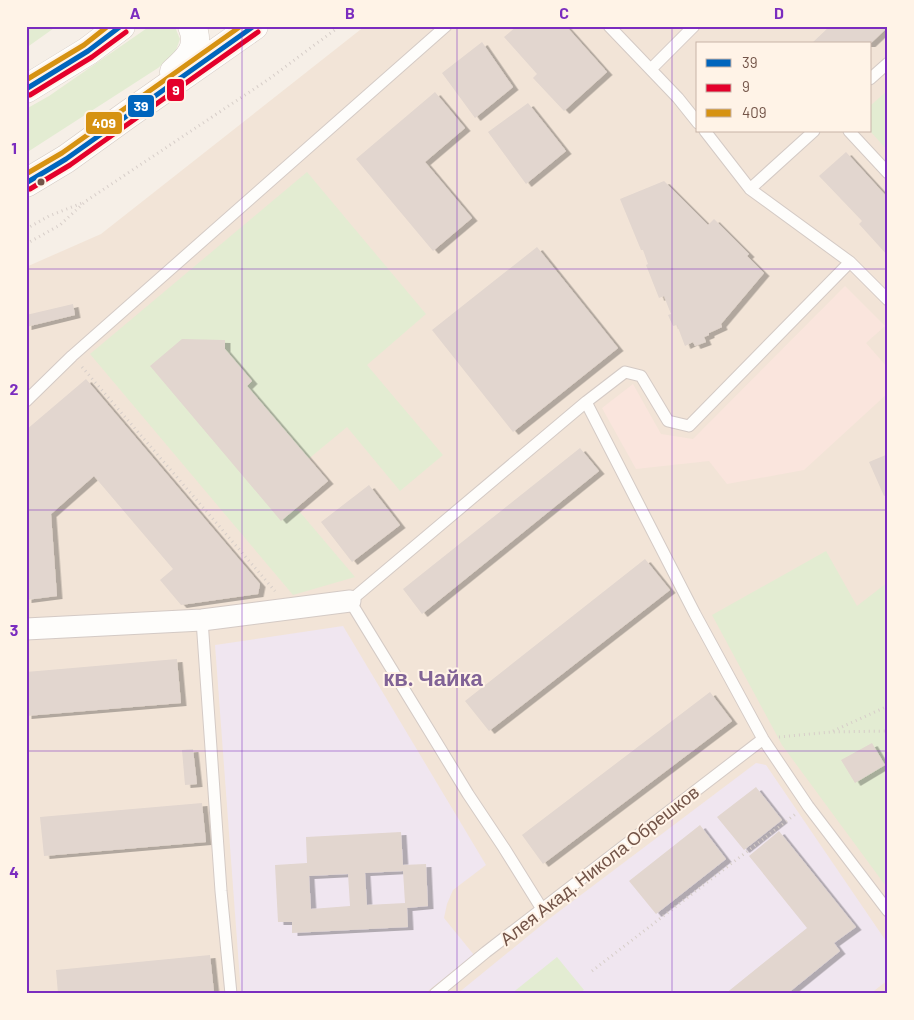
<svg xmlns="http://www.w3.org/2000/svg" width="914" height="1020" font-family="Barlow,sans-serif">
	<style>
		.residential { fill: #f2e4d7; fill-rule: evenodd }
		.commercial { fill: #fae5dd }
		.education { fill: #f0e6f0 }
		.green { fill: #e3ecd2 }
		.building { fill: #e2d6cf; fill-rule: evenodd; filter: url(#shadow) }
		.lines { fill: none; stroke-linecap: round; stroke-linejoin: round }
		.lane-casing { stroke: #d4cac5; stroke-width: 13 }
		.street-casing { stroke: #d4cac5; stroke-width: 23 }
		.secondary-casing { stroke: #d4cac4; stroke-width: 29 }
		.path { stroke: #d7cec9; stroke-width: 3; stroke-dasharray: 1 4; stroke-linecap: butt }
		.lane { stroke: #fefdfb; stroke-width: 11 }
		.street { stroke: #fefdfb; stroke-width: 21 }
		.secondary { stroke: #fefdfb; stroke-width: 28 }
		.bus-1-casing { stroke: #fff3e7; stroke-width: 9 }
		.bus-2-casing { stroke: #fff3e7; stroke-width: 9 }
		.bus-3-casing { stroke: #fff3e7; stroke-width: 9 }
		.bus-1 { stroke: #0065bd; stroke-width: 5 }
		.bus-2 { stroke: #e4002b; stroke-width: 5 }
		.bus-3 { stroke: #d69212; stroke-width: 5 }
		.grid { fill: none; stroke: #7b2cbf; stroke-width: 1; stroke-opacity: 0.55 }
		.bus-dot { fill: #735448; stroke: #fff3e7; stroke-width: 2 }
		.labels { text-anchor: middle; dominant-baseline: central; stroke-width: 4; stroke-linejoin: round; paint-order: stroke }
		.street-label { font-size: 18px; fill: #735448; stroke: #fff3e7 }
		.district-label { font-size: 22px; font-weight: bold; fill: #816396; stroke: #fff3e7 }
		.line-badge { stroke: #fff3e7; stroke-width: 2 }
		.badge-label { font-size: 14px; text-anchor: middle; font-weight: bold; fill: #fff }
		.neatline { fill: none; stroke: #7b2cbf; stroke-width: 2 }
		.grid-label { font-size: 16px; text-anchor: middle; font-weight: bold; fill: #7b2cbf }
	</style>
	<defs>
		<filter id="shadow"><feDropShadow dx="5.5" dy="3" stdDeviation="0" flood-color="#0004"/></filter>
	</defs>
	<rect width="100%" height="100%" fill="#f6efe7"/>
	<!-- residential -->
	<path class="residential" d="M365 26H888V994H26V267L101 234ZM698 44H870V131H698Z"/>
	<!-- commercial -->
	<path class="commercial" d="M845 286 885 326 866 343 888 368V393L804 470 727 484 709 461 636 469 602 408 633 384 661 434 693 439Z"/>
	<!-- education -->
	<path class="education" d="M343 626 486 865 453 890 447 904 444 918 474 955 424 994H241L215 645Z
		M756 763 766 765 888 944V980L870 994H457L549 919Z"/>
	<!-- green -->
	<path class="green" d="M26 26H57L26 48Z
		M150 26H173L175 27 180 39 175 53 158 68 26 153V109L49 96Z
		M888 90V151L870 131V106Z
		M307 172 426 314 367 365 443 455 400 491 347 427 277 485 355 577 293 595 90 354Z
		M826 551 857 606 888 582V889L782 745 712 615Z
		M557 957 584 990 579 994H511Z"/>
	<!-- building -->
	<path class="building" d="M517 26H566L607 72 564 111 533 78 537 74 504 37Z
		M830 26H888V27L870 44H811Z
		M482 42 513 87 475 118 442 73Z
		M435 92 465 128 425 162 472 218 433 251 356 159Z
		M528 103 566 151 526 184 488 132Z
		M846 152 888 198 886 200 888 203V256L859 224 862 221 819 176Z
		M664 181 708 225 714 219 749 254 747 256 764 273 721 324 722 327 709 333V335L704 337 706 342 695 346 693 342 685 346 677 325 673 326 668 315 671 314 667 304 664 296 659 298 646 265 648 264 643 250H641L620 199Z
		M537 247 618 348 513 432 432 330Z
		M73 304 75 315 26 327V315Z
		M182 339 225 340V349L252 381 247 386 328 481 281 521 150 366Z
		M86 379 260 584 258 594 181 605 160 580 173 569 94 476 51 514 57 596 26 600V430Z
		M580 448 599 471 422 614 403 589Z
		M888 454V494L884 496 869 462Z
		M369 485 400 525 352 562 321 522Z
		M645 559 670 590 489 731 465 701Z
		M177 659 181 703 26 716V672Z
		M710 692 732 721 543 864 522 835Z
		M872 743 885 765 855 783 841 760Z
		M193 749 197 784 185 785 182 750Z
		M756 787 782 820 744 850 717 817Z
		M202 803 206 842 44 856 40 817Z
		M700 825 726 859 656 914 629 881Z
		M779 831 856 927 834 943 840 951 787 994H725L807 928 749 856Z
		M401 832 403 865 426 864 428 906 407 908 408 927 292 933V922H278L275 865 307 863 306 837ZM403 871 405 903 367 905 365 873ZM348 874 350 906 311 909 309 876Z
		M210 955 214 992 201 994H58L56 970Z"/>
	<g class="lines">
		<!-- lane casing -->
		<g class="lane-casing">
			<path id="lane" d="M609 26 678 98 698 123
				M651 69 694 26
				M870 79 888 63
				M705 131 750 189 850 262 888 300
				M849 131 888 173
				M750 189 814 131
				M26 401 72 356 446 26
				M586 402 695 614 763 739 808 806 888 911
				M202 620 221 891 231 994
				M542 909 504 848 468 794 350 601 586 402 625 372 641 376 668 421 689 426 850 262
				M435 994 486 952 763 739"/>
		</g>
		<!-- street casing -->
		<g class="street-casing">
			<path id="street" d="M26 629 202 620 350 601"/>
		</g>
		<!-- secondary casing -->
		<g class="secondary-casing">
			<path id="secondary" d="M174 72C189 59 201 47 192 26
				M26 89 88 51 121 26
				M26 183 66 159 127 115 254 26"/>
		</g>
		<!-- path -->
		<path class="path" d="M26 229 49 216 82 203
			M26 244 60 225 86 201 269 79 340 26
			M82 367 275 591
			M833 731 888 706
			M779 737 831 732 888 731
			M592 971 797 813"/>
		<!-- lane -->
		<use href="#lane" class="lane"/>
		<!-- street -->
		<use href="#street" class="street"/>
		<!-- secondary -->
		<use href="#secondary" class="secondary"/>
		<!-- bus-1 casing -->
		<g class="bus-1-casing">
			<path id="bus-1" d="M26 89 88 51 121 26
				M26 183 66 159 254 26"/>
		</g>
		<!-- bus-2 casing -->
		<g class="bus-2-casing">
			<path id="bus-2" d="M30 95 92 57 126 32
				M30 189 70 165 258 32"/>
		</g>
		<!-- bus-3 casing -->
		<g class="bus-3-casing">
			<path id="bus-3" d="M26 80 84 45 108 26
				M26 174 62 153 241 26"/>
		</g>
		<!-- bus-1 -->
		<use href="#bus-1" class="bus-1"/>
		<!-- bus-2 -->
		<use href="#bus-2" class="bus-2"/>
		<!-- bus-3 -->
		<use href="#bus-3" class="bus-3"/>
	</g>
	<!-- grid -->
	<path class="grid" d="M242 26V994M457 26V994M672 26V994M26 269H888M26 510H888M26 751H888"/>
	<!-- markers -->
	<circle class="bus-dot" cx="41" cy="182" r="4.5"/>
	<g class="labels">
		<!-- street labels -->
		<g class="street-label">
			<text transform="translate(599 865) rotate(-38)">Алея Акад. Никола Обрешков</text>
		</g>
		<!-- district labels -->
		<g class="district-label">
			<text x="433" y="677">кв. Чайка</text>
		</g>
	</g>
	<g class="line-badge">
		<rect x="166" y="78" width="19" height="24" rx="5" fill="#e4002b"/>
		<rect x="127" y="94" width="28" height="24" rx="5" fill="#0065bd"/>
		<rect x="85" y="111" width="38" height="24" rx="5" fill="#d69212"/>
	</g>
	<g class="badge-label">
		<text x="176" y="95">9</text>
		<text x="141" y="111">39</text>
		<text x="104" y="128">409</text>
	</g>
	<!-- border -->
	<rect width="914" height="1020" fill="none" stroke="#fff3e7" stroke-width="55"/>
	<!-- legend -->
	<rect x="696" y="42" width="175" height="90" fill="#fff3e7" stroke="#c7b3a7"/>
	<rect x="706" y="59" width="25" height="8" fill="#0065bd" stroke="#c7b3a7"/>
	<text x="742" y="68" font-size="15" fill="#735448">39</text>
	<rect x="706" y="84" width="25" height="8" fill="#e4002b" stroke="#c7b3a7"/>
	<text x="742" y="92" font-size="15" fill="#735448">9</text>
	<rect x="706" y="109" width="25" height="8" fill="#d69212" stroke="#c7b3a7"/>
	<text x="742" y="118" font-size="15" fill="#735448">409</text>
	<rect x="28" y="28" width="858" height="964" class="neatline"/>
	<g class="grid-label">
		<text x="135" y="19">A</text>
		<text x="350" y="19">B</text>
		<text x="564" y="19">C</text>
		<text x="779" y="19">D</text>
		<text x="14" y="154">1</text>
		<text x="14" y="395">2</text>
		<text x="14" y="636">3</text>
		<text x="14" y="878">4</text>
	</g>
</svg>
